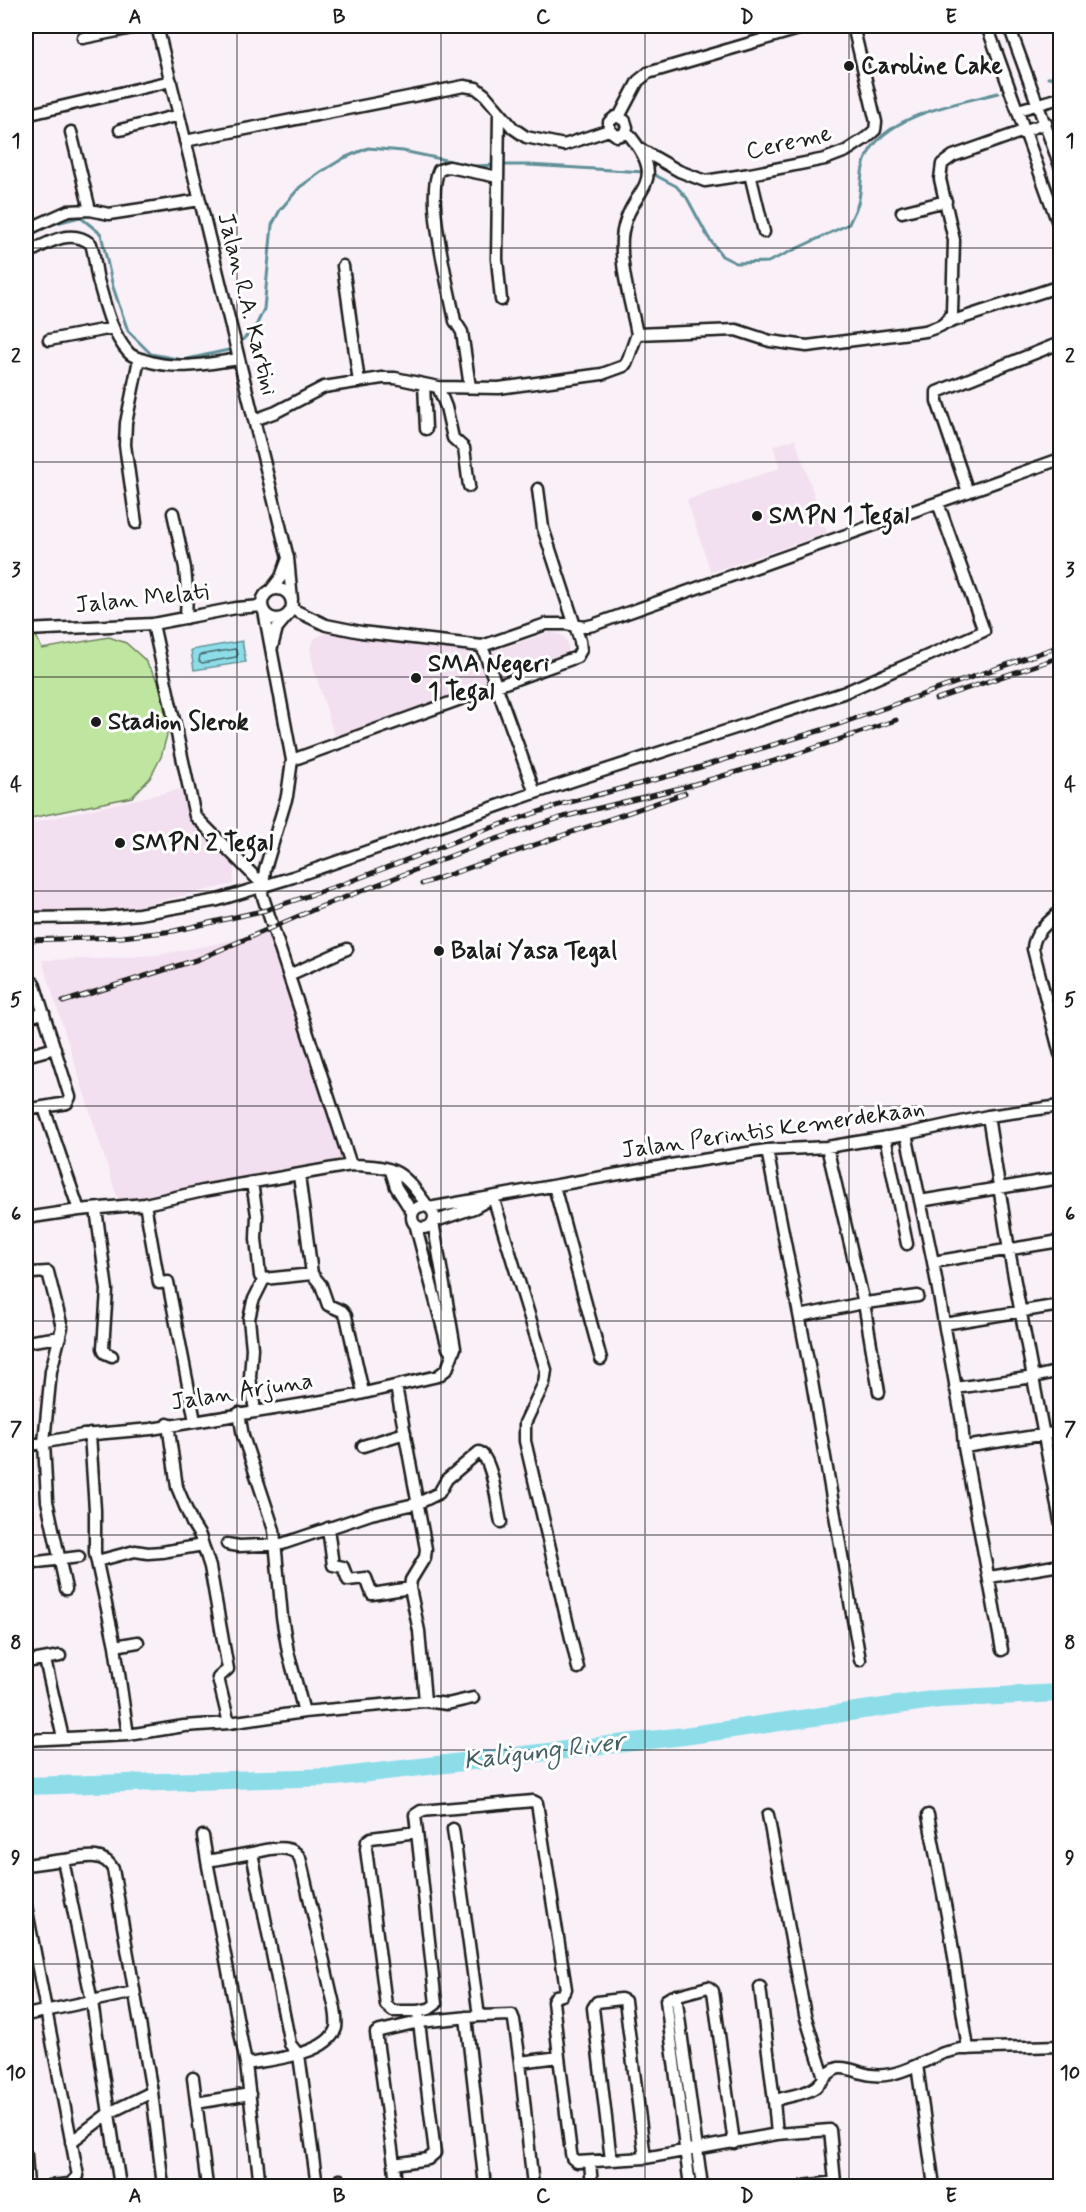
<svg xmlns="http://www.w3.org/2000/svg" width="1086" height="2212" font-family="Mynerve,sans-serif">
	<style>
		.built { fill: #f2dfef }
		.green { fill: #bfe6a1; stroke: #6e815e; stroke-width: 1.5 }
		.water { fill: #8ddde9; stroke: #609097; stroke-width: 1.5 }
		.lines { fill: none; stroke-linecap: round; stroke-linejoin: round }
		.shore { stroke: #49696e; stroke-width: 1.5 }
		.stream { stroke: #609097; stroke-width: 3 }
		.river { stroke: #8ddde9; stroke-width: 18 }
		.minor-casing { stroke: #1c1c1c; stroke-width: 15 }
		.minor { stroke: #fff; stroke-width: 10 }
		.rail-casing { stroke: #1c1c1c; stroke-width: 5 }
		.rail { stroke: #fff; stroke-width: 3; stroke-dasharray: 9; stroke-linecap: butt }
		.grid { fill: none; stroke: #1c1c1c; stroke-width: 1.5; stroke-opacity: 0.55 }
		.poi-dot { fill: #1c1c1c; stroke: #fff; stroke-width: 2 }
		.labels { text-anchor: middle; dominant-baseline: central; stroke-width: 6; stroke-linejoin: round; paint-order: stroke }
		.poi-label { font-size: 24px; font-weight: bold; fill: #1c1c1c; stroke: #fff; text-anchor: start }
		.street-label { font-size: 24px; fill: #1c1c1c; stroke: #fff }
		.water-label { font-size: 26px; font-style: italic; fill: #446064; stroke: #fff }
		.neatline { fill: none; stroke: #1c1c1c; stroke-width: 2 }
		.grid-label { font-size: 20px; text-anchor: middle; font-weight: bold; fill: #1c1c1c }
	</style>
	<rect width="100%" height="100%" fill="#f9f0f8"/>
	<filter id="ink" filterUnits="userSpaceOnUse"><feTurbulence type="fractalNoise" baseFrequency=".0167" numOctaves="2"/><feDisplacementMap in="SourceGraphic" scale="12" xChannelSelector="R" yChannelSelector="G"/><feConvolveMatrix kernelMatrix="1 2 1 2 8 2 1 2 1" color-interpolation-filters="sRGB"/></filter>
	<g filter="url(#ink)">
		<!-- built -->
		<path class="built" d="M795 439 827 533 711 572 687 500 780 468 773 446Z
			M330 632 358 638 418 646 489 653 551 632 563 636 567 642 568 649 567 655 562 661 555 664 335 737 314 669 310 648 315 638Z
			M186 788 189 818 235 863 233 884 112 912 32 914 26 877V824Z
			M272 930 344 1164 119 1203 42 960 101 959 158 955 216 944Z"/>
		<!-- green -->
		<path class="green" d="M33 629 42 649 109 637 126 643 144 659 158 681 166 708 167 735 161 757 150 778 132 797 26 819V630Z"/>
		<!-- water -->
		<path class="water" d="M242 641 246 662 194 670 191 650Z"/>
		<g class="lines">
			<!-- shore -->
			<path class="shore" d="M235 649 238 654 236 657 202 663 199 661 200 655Z"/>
			<!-- stream -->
			<path class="stream" d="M1048 78 1060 77
				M501 165H529L644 172
				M651 173 676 186 687 198 708 237 722 256 736 263 768 262 849 224C852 216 858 207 859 199 862 183 860 168 868 154 889 113 958 104 998 93
				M26 238 49 225 80 217 101 234 113 287 128 331 151 354 183 360 233 349
				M238 344 255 328 264 309 272 225 280 210 300 187 321 172 344 158 368 148 403 151 474 166 495 165"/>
			<!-- river -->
			<path class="river" d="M26 1786 335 1777 684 1736 939 1699 1060 1693"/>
			<!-- minor casing -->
			<g class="minor-casing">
				<path id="minor" d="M157 26 288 558 292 600
					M987 26 1060 229
					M1009 26 1060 166
					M83 38 142 26
					M1018 110 1060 98
					M499 112 497 259 501 300
					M26 115 171 81
					M619 117 625 121 627 127 624 134 617 136 609 130V122L615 117H619L638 81 648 73 809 26
					M120 130 179 115
					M626 131C675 188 627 186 622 238 620 269 631 303 637 334
					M71 132 90 210
					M185 141 464 86 476 88 485 95 513 128 526 137 564 145 609 130
					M642 150 679 171 705 181 750 174 825 159 846 151 866 138 875 130 876 122 853 26
					M750 174 764 232
					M902 212 946 201
					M26 230 68 211 90 210 109 214 200 200
					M26 254C46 244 70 227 91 244 95 256 95 268 98 280 105 304 111 333 128 352 132 357 138 358 144 360 177 371 206 364 239 359
					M343 266 359 382
					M947 323 1060 286
					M49 340 113 328
					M424 384 426 429
					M438 387 446 407 453 438 464 448 469 486
					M470 387 462 332 455 321C449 289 425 197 439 170L449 167 498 177
					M254 420 276 412 324 387 382 378H395L438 387 499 388 602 374 624 366 627 362 637 334 736 330 770 341 807 346 925 331C939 327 945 326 952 313L954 240 940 179 942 164 953 156 1046 123
					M968 492 937 401V392L1060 343
					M173 513 185 568 187 591 186 618
					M136 523 125 445 126 423 139 359
					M262 604a15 15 0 1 1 30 0a15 15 0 1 1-30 0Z
					M271 590 281 577 287 561
					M292 609 326 625 361 632 482 646 546 624H566L584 627 593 625 1060 459
					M264 611 292 760 287 796 265 869 262 894 351 1165C398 1166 402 1171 429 1208L664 1166 767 1150 827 1147 906 1134 988 1116 1060 1106
					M153 624 195 816 263 885
					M26 630 153 624 236 608 262 606
					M482 646 535 793
					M272 647 277 628 287 616
					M292 760 577 657 581 650 580 641 543 528 538 489
					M1060 911C1050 922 1033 932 1033 949L1060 1054
					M26 918 106 917 139 914 218 900 293 877 535 793 843 693 984 631 938 503
					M289 975 347 949
					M26 978 34 983 70 1097 67 1103 26 1110
					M26 1017 44 1013
					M26 1056 55 1048
					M44 1108 79 1210
					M988 1116 1009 1250 1060 1521
					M906 1134 933 1262 962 1422 964 1447 1002 1650
					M885 1137 907 1244
					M827 1147 864 1303 879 1392
					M767 1150 811 1376 860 1660
					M391 1171 396 1187 412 1212
					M299 1175 312 1274 321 1285 328 1305 342 1311 346 1316 363 1392
					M252 1183 257 1215 256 1239 260 1276 264 1279 312 1274
					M554 1186 601 1359
					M493 1197 546 1370 544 1383 525 1423V1441L578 1668
					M920 1201 1060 1178
					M145 1204 159 1283 168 1282 195 1421
					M412 1217a11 11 0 1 1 22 0a11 11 0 1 1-22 0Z
					M96 1209 107 1290 103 1348 105 1353 112 1356
					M26 1218 79 1210 145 1204 203 1191 351 1165
					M416 1227 448 1348 452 1354
					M933 1262 1060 1241
					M26 1272 31 1273 48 1272 62 1327 51 1371 44 1442 47 1501 66 1589
					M800 1316 858 1304 918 1296
					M944 1324 1060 1305
					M26 1342 60 1337
					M955 1388 1034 1377 1060 1371
					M255 1411 250 1377 252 1348 249 1319 253 1301 264 1279
					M239 1413 243 1436 274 1530 282 1617 288 1652 304 1712
					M168 1424 177 1487 192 1523 200 1536 210 1567 228 1669 218 1678 229 1723
					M90 1434 95 1510V1553L115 1646 128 1735
					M26 1446 83 1435 151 1429 347 1397 438 1376 447 1369 455 1348 433 1222 474 1208 490 1199
					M363 1446 405 1433
					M964 1447 1060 1432
					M328 1528 333 1565 343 1567 348 1580 366 1578 372 1594 410 1588
					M227 1544 239 1546 282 1544 371 1514 419 1503 439 1493 447 1479 479 1452C493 1459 497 1506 501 1522
					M97 1561 135 1551 148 1553 162 1552 203 1545
					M38 1562 79 1557
					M990 1577 1060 1565
					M115 1646 138 1642
					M45 1660 63 1738
					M26 1662 60 1656
					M425 1701 447 1704 473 1698
					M26 1740 128 1735 184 1726 229 1723 304 1712 425 1701 419 1631 410 1588 411 1580 425 1557 426 1549 396 1386
					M768 1815 805 2015 824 2077
					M928 1815 950 1931 968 2049
					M453 1829 479 2016
					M417 1832 415 1815 421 1811 533 1801 537 1803 566 1989 562 1995 556 1996 553 2001 559 2057
					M203 1836 207 1861
					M63 1860C81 1858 103 1850 113 1869L152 2092 163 2186
					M26 1865 63 1860 92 2002 120 2186
					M26 1906 78 2176 70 2184V2186
					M760 1987 774 2101
					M676 1995 702 2186
					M26 2015 134 1992
					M466 2017 485 2186
					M246 2064C269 2060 328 2055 336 2028 337 2022 336 2015 335 2009L300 1858C291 1842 266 1850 252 1853
					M193 2078 207 2186
					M196 2103 250 2094
					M777 2134 774 2101C787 2095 802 2096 814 2088 823 2082 828 2070 839 2068 848 2067 855 2071 862 2073 882 2079 899 2073 917 2065
					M71 2142 109 2113 152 2092
					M26 2155 28 2186
					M611 2160 593 2008 597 2002 621 1999 625 2001 645 2158
					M590 2162 592 2186
					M394 2164 376 2033 380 2031 419 2022 418 2011 429 2009 436 2004 417 1832 371 1838 367 1841 366 1849 386 2005 393 2011H418
					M340 2180 341 2186
					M49 2186 70 2184
					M260 2186 246 2064 207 1861 252 1853 290 2044 299 2055 317 2186
					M396 2186 394 2164 428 2159 435 2153 419 2022 479 2016 512 2015 514 2020 520 2062
					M533 2186 520 2062 559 2057 571 2153 572 2158 577 2162 645 2158 777 2134 830 2130 835 2182 804 2186
					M690 2186 666 2000 671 1997 708 1987 713 1991 734 2143
					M934 2186 917 2065 943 2053 960 2049 1060 2046"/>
			</g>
			<!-- minor -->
			<use href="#minor" class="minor"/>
			<!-- rail casing -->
			<g class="rail-casing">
				<path id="rail" d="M936 699 1060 657
					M422 884 685 793
					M26 940 122 937 174 931 266 910 346 883 479 832 559 805 684 772 825 729 1060 646
					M63 1002 199 959 315 909 484 843 563 817 688 786 788 757 896 720"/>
			</g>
			<!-- rail -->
			<use href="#rail" class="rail"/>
		</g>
	</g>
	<!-- grid -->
	<path class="grid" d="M237 26V2186M441 26V2186M645 26V2186M849 26V2186M26 248H1060M26 462H1060M26 677H1060M26 891H1060M26 1106H1060M26 1321H1060M26 1535H1060M26 1750H1060M26 1964H1060"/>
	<!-- markers -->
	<g class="poi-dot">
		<circle cx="849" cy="66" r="6"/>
		<circle cx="757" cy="516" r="6"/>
		<circle cx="416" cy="678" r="6"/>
		<circle cx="96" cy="722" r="6"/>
		<circle cx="120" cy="843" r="6"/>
		<circle cx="439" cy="951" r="6"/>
	</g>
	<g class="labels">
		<!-- poi labels -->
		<g class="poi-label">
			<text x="861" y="66">Caroline Cake</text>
			<text x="769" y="516">SMPN 1 Tegal</text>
			<text x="428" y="664">SMA Negeri<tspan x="428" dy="28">1 Tegal</tspan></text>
			<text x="108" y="722">Stadion Slerok</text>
			<text x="132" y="843">SMPN 2 Tegal</text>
			<text x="451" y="951">Balai Yasa Tegal</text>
		</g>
		<!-- street labels -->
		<g class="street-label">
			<text transform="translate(789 143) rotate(-13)">Cereme</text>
			<text transform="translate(247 304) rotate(76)">Jalan R.A. Kartini</text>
			<text transform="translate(142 599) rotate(-6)">Jalan Melati</text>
			<text transform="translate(773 1130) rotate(-8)">Jalan Perintis Kemerdekaan</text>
			<text transform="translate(242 1392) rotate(-9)">Jalan Arjuna</text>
		</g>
		<!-- water labels -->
		<g class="water-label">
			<text transform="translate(544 1752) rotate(-7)">Kaligung River</text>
		</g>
	</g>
	<!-- margin -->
	<rect width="1086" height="2212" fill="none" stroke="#fff" stroke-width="66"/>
	<rect x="33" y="33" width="1020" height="2146" class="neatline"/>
	<g class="grid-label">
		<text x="135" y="23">A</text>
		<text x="339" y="23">B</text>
		<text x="543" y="23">C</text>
		<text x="747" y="23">D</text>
		<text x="951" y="23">E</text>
		<text x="16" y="147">1</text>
		<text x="1070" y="147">1</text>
		<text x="16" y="362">2</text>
		<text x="1070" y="362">2</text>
		<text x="16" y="576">3</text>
		<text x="1070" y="576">3</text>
		<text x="16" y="791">4</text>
		<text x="1070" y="791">4</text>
		<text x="16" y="1006">5</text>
		<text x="1070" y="1006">5</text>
		<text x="16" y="1220">6</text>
		<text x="1070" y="1220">6</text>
		<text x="16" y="1435">7</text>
		<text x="1070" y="1435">7</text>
		<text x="16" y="1649">8</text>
		<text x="1070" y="1649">8</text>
		<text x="16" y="1864">9</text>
		<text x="1070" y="1864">9</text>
		<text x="16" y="2079">10</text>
		<text x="1070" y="2079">10</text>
		<text x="135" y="2202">A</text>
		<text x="339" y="2202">B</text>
		<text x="543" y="2202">C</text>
		<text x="747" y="2202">D</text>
		<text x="951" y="2202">E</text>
	</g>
</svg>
